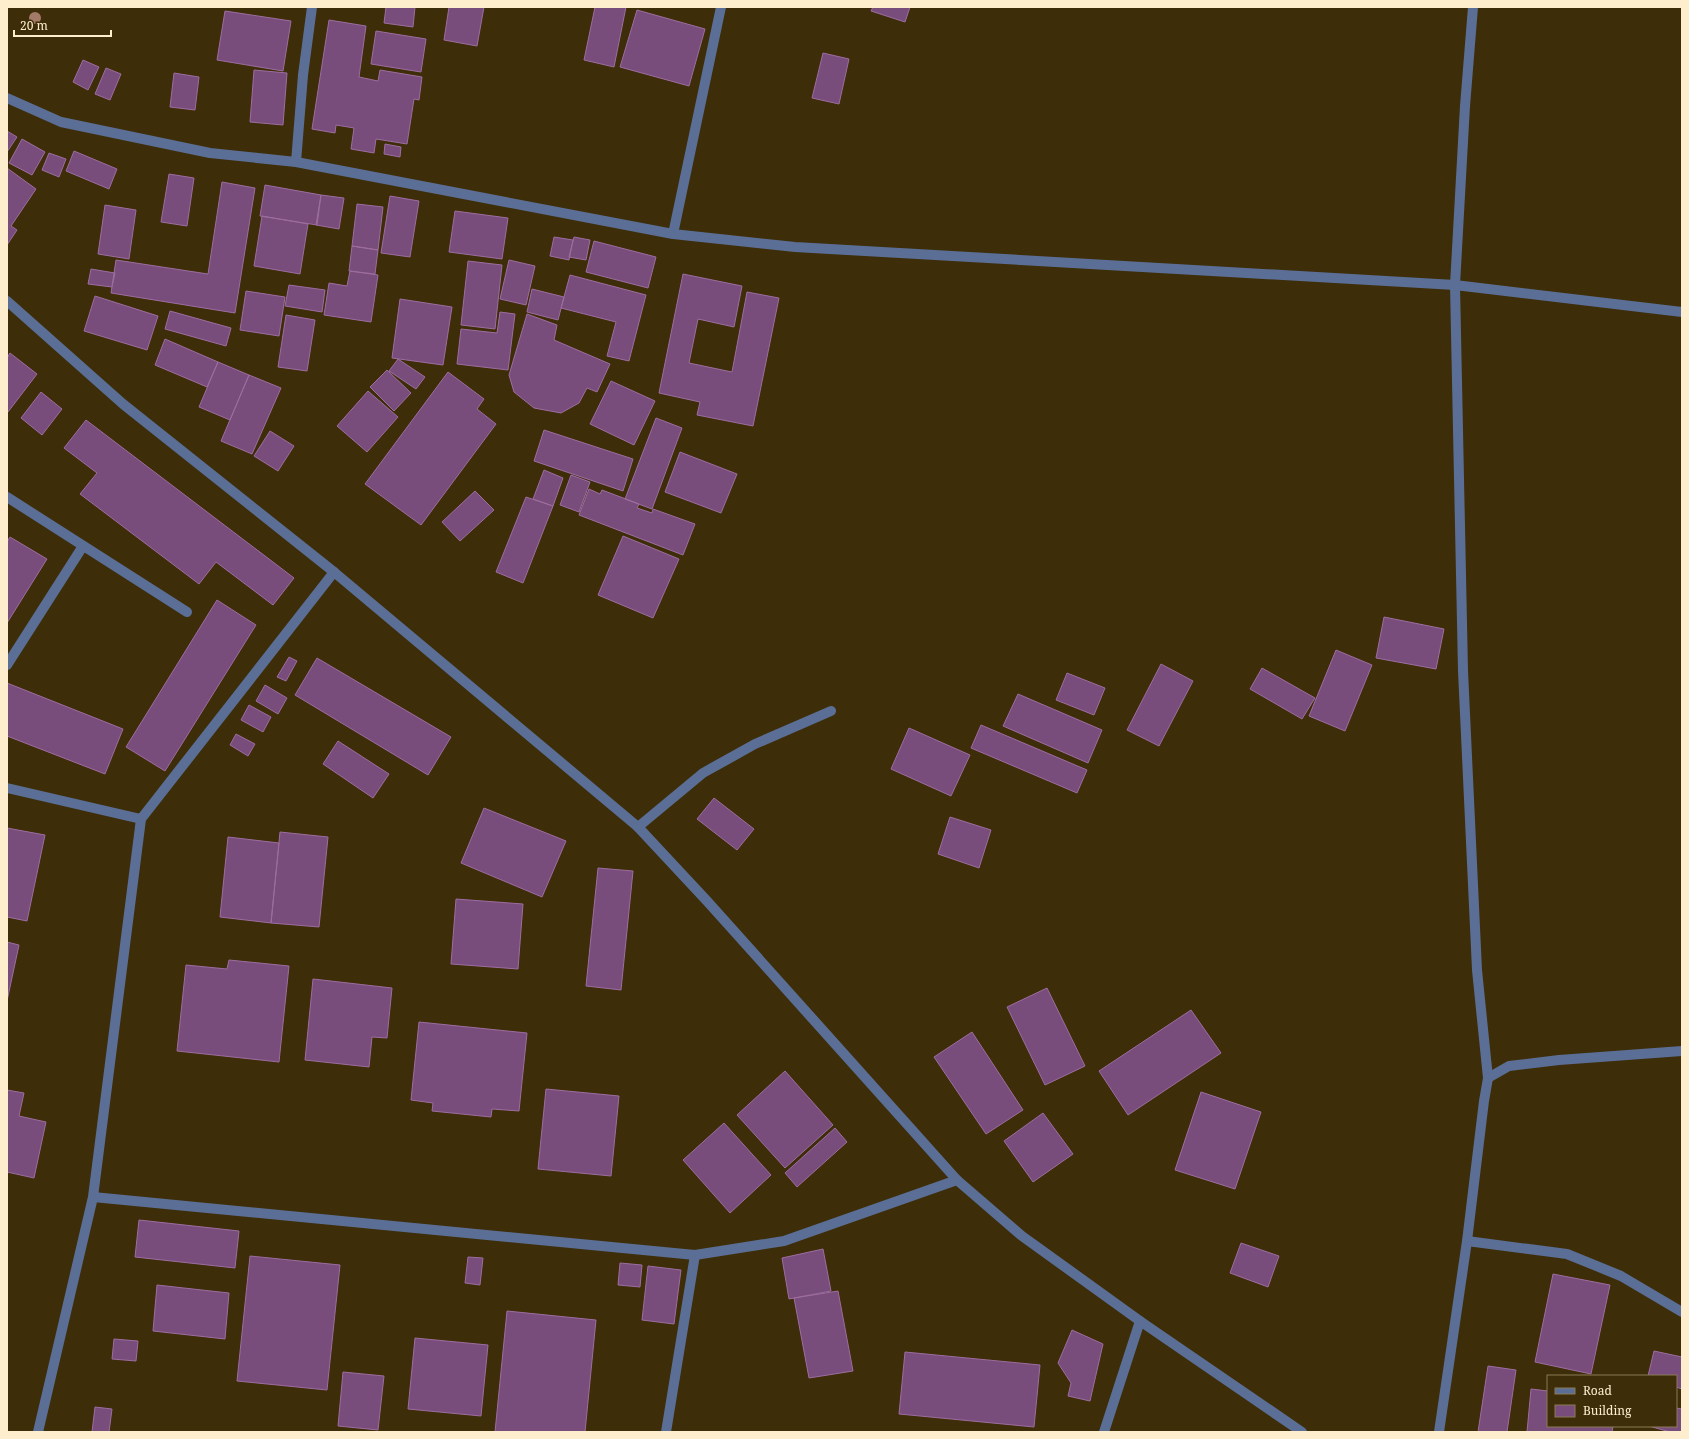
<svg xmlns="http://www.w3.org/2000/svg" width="1689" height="1439" font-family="'Noto Serif',serif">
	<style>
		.building { fill: #784d7b; stroke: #9d6da0 }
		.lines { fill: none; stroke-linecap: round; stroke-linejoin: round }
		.service { stroke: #5b6e96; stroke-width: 10 }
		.minor { stroke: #5b6e96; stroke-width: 10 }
		.tertiary { stroke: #5b6e96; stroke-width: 10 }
		.tree { fill: #a37a67 }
	</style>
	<rect width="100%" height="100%" fill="#3d2d08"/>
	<!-- building -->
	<path class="building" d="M386 7H415L413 27 384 23Z
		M449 7H484L477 46 444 40Z
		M595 7H626L614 67 584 60Z
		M873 7H910L905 22 871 11Z
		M637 10 705 29 689 86 620 67Z
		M225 11 291 21 283 71 217 60Z
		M329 20 366 26 359 77 378 81 380 70 422 77 419 100 414 99 407 144 376 139 374 153 351 149 354 128 336 125 335 133 312 129Z
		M376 31 426 39 421 72 371 64Z
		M823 53 849 59 839 104 812 98Z
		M83 60 99 67 88 90 73 82Z
		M106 68 121 74 110 100 95 94Z
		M254 70 287 73 283 125 250 122Z
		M174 73 199 77 195 110 170 107Z
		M7 131 17 137 7 152Z
		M22 139 45 152 32 175 9 163Z
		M385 144 401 147 400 157 384 154Z
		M74 151 117 169 109 189 66 171Z
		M49 153 66 159 59 177 42 170Z
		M7 168 36 189 11 226 17 230 7 245Z
		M169 174 194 178 187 226 161 222Z
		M222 182 255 188 235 313 111 293 116 260 208 274Z
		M265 185 321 195 317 225 260 216Z
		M321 195 344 198 339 229 316 225Z
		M390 196 419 201 410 257 381 253Z
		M357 204 383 207 378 250 352 246Z
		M105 205 136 210 129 259 98 254Z
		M455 211 508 218 502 259 449 252Z
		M262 216 308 224 300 274 254 266Z
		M554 237 573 240 569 260 550 256Z
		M574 237 590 240 586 260 569 257Z
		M594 241 656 257 648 288 586 272Z
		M352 246 378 250 375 274 349 271Z
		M509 260 535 266 526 305 500 299Z
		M468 261 502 265 495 329 461 325Z
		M91 269 115 273 112 287 88 284Z
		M350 271 378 275 371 322 324 315 329 283 347 286Z
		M683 274 742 286 734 327 698 319 689 363 732 372 747 292 779 298 753 426 697 415 700 402 659 393Z
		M570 275 646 295 629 361 607 356 616 322 561 308Z
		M289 285 325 290 322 312 285 306Z
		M532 289 564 297 558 320 527 312Z
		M246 291 285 297 279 336 240 330Z
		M95 296 158 316 147 350 84 331Z
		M400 299 452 307 443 365 392 358Z
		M170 311 231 328 226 346 165 329Z
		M500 312 515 314 508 370 457 364 461 329 497 333Z
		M527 314 557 325 554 340 610 364 597 392 587 388 579 403 561 413 534 408 514 392 509 375Z
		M286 315 315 320 307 371 278 367Z
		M165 339 218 362 207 387 155 365Z
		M10 353 37 374 8 412 7 411V358Z
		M398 359 425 377 416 389 389 371Z
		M218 362 249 375 230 420 199 407Z
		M387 370 411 393 394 411 370 387Z
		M448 372 484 399 477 409 496 424 421 525 365 484Z
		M249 375 281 388 252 454 221 441Z
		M611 381 655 401 634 445 590 424Z
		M368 391 398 417 367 452 337 426Z
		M41 392 62 409 42 435 21 418Z
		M656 418 682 428 652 509 625 499Z
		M86 420 294 578 273 605 216 562 199 584 80 494 97 473 64 448Z
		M544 430 633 459 623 491 534 461Z
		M270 431 294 446 278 471 254 456Z
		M680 452 737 474 721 513 665 492Z
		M544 470 563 478 553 506 533 499Z
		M571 475 590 482 579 512 560 505Z
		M589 489 600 494 602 490 639 504 637 508 652 513 653 509 695 524 683 555 579 515Z
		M475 491 494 510 460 541 442 522Z
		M526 497 553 506 523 583 496 572Z
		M623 536 679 559 653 618 598 595Z
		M10 537 47 559 7 623V542Z
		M217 600 256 625 165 771 126 747Z
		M1384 617 1444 629 1436 669 1376 658Z
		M1336 650 1372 665 1345 731 1309 716Z
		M289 657 297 661 286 681 277 677Z
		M317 658 451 737 428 775 295 695Z
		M1161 664 1193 681 1159 746 1127 730Z
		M1262 668 1315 698 1302 719 1250 689Z
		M1067 673 1105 688 1094 715 1056 700Z
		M7 683 123 729 105 774 7 736Z
		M265 685 287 698 278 714 256 701Z
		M1018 694 1102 730 1088 763 1003 726Z
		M249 705 271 717 263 732 241 720Z
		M981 725 1087 770 1077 793 971 748Z
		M909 728 970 755 951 796 891 769Z
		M236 734 255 744 248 756 230 745Z
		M338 741 389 774 373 798 323 764Z
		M714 798 754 829 737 850 697 819Z
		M484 808 566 841 542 897 461 863Z
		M950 817 991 830 979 868 938 854Z
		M7 828 45 835 27 921 7 917Z
		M280 832 328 837 319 927 271 923Z
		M228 837 279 843 271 923 220 917Z
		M598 868 633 871 621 990 586 986Z
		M456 899 523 904 518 969 451 964Z
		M7 942 19 945 7 1001Z
		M229 960 289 966 279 1062 177 1051 186 965 227 969Z
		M313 979 392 988 387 1038 372 1037 369 1067 305 1060Z
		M1047 988 1085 1066 1045 1085 1007 1007Z
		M1191 1010 1221 1053 1128 1115 1099 1071Z
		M419 1022 527 1033 519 1111 492 1109 491 1117 432 1111 433 1103 411 1100Z
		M972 1032 1023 1110 986 1134 934 1057Z
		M785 1071 833 1125 785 1168 737 1115Z
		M546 1089 619 1096 611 1176 538 1169Z
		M7 1090 24 1093 19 1116 46 1122 34 1178 7 1172Z
		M1201 1092 1261 1112 1235 1189 1175 1170Z
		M1043 1113 1073 1154 1033 1182 1004 1141Z
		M724 1123 771 1175 730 1213 683 1160Z
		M835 1128 847 1142 797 1187 785 1173Z
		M139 1220 239 1231 235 1268 135 1257Z
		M1241 1243 1279 1256 1268 1287 1230 1273Z
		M823 1249 831 1291 789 1299 782 1258Z
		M250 1256 340 1265 327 1390 237 1381Z
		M468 1257 483 1258 480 1285 465 1283Z
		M620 1263 642 1265 640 1287 618 1285Z
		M648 1266 681 1270 674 1324 642 1320Z
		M1553 1274 1610 1285 1591 1374 1535 1362Z
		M157 1285 229 1293 225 1339 153 1331Z
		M838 1291 853 1371 809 1378 794 1298Z
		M507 1311 596 1320 585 1432H495Z
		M1072 1330 1103 1344 1090 1401 1068 1396 1071 1383 1058 1363Z
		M415 1338 488 1345 481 1416 408 1409Z
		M114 1339 138 1341 136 1361 112 1359Z
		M1654 1351 1682 1357V1389L1676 1387V1376H1648Z
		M905 1352 1040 1365 1034 1427 899 1414Z
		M1488 1366 1516 1370 1507 1432H1478Z
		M343 1372 384 1376 378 1430 338 1426Z
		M1531 1389 1548 1391V1426H1613L1612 1432H1527Z
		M95 1407 112 1409 109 1432H92Z
		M1676 1408 1682 1409V1432H1670L1649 1426H1676Z"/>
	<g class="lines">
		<!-- service -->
		<path class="service" d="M296 162 303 75 312 7
			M7 497 187 612
			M7 665 83 546"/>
		<!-- minor -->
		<path class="minor" d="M1473 7 1465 106 1455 285 1463 671 1477 970 1488 1078
			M7 98 61 122 210 153 296 162 673 234 795 247 1455 285 1682 312
			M673 234 721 7
			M7 788 141 819 334 572
			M141 819 93 1197 695 1255 784 1241 957 1180
			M638 827 703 773 755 744 831 711
			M1467 1241 1567 1254 1621 1276 1682 1312
			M38 1432 93 1197
			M666 1432 695 1255
			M1104 1432 1140 1321"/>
		<!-- tertiary -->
		<path class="tertiary" d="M7 301 123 404 334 572 638 827 707 901 957 1180 1022 1236 1140 1321 1302 1432
			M1439 1432 1467 1241 1484 1101 1488 1078 1509 1066 1559 1060 1682 1051"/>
	</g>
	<!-- trees -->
	<circle class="tree" cx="35" cy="18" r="6"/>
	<!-- border -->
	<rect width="1689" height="1439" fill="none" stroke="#feeecd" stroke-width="16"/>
	<!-- legend -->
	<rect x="1547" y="1375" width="130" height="52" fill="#3d2d08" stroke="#8a7a57"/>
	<rect x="1555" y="1388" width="20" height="6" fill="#5b6e96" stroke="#8a7a57"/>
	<text x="1583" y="1395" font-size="12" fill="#feeecd">Road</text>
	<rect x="1555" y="1405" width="20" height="12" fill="#784d7b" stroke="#8a7a57"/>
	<text x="1583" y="1415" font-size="12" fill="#feeecd">Building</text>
	<!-- scale -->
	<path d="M14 30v6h97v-6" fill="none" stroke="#feeecd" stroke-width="2"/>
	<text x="20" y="30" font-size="12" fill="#feeecd" stroke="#3d2d08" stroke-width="3" paint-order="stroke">20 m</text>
</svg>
